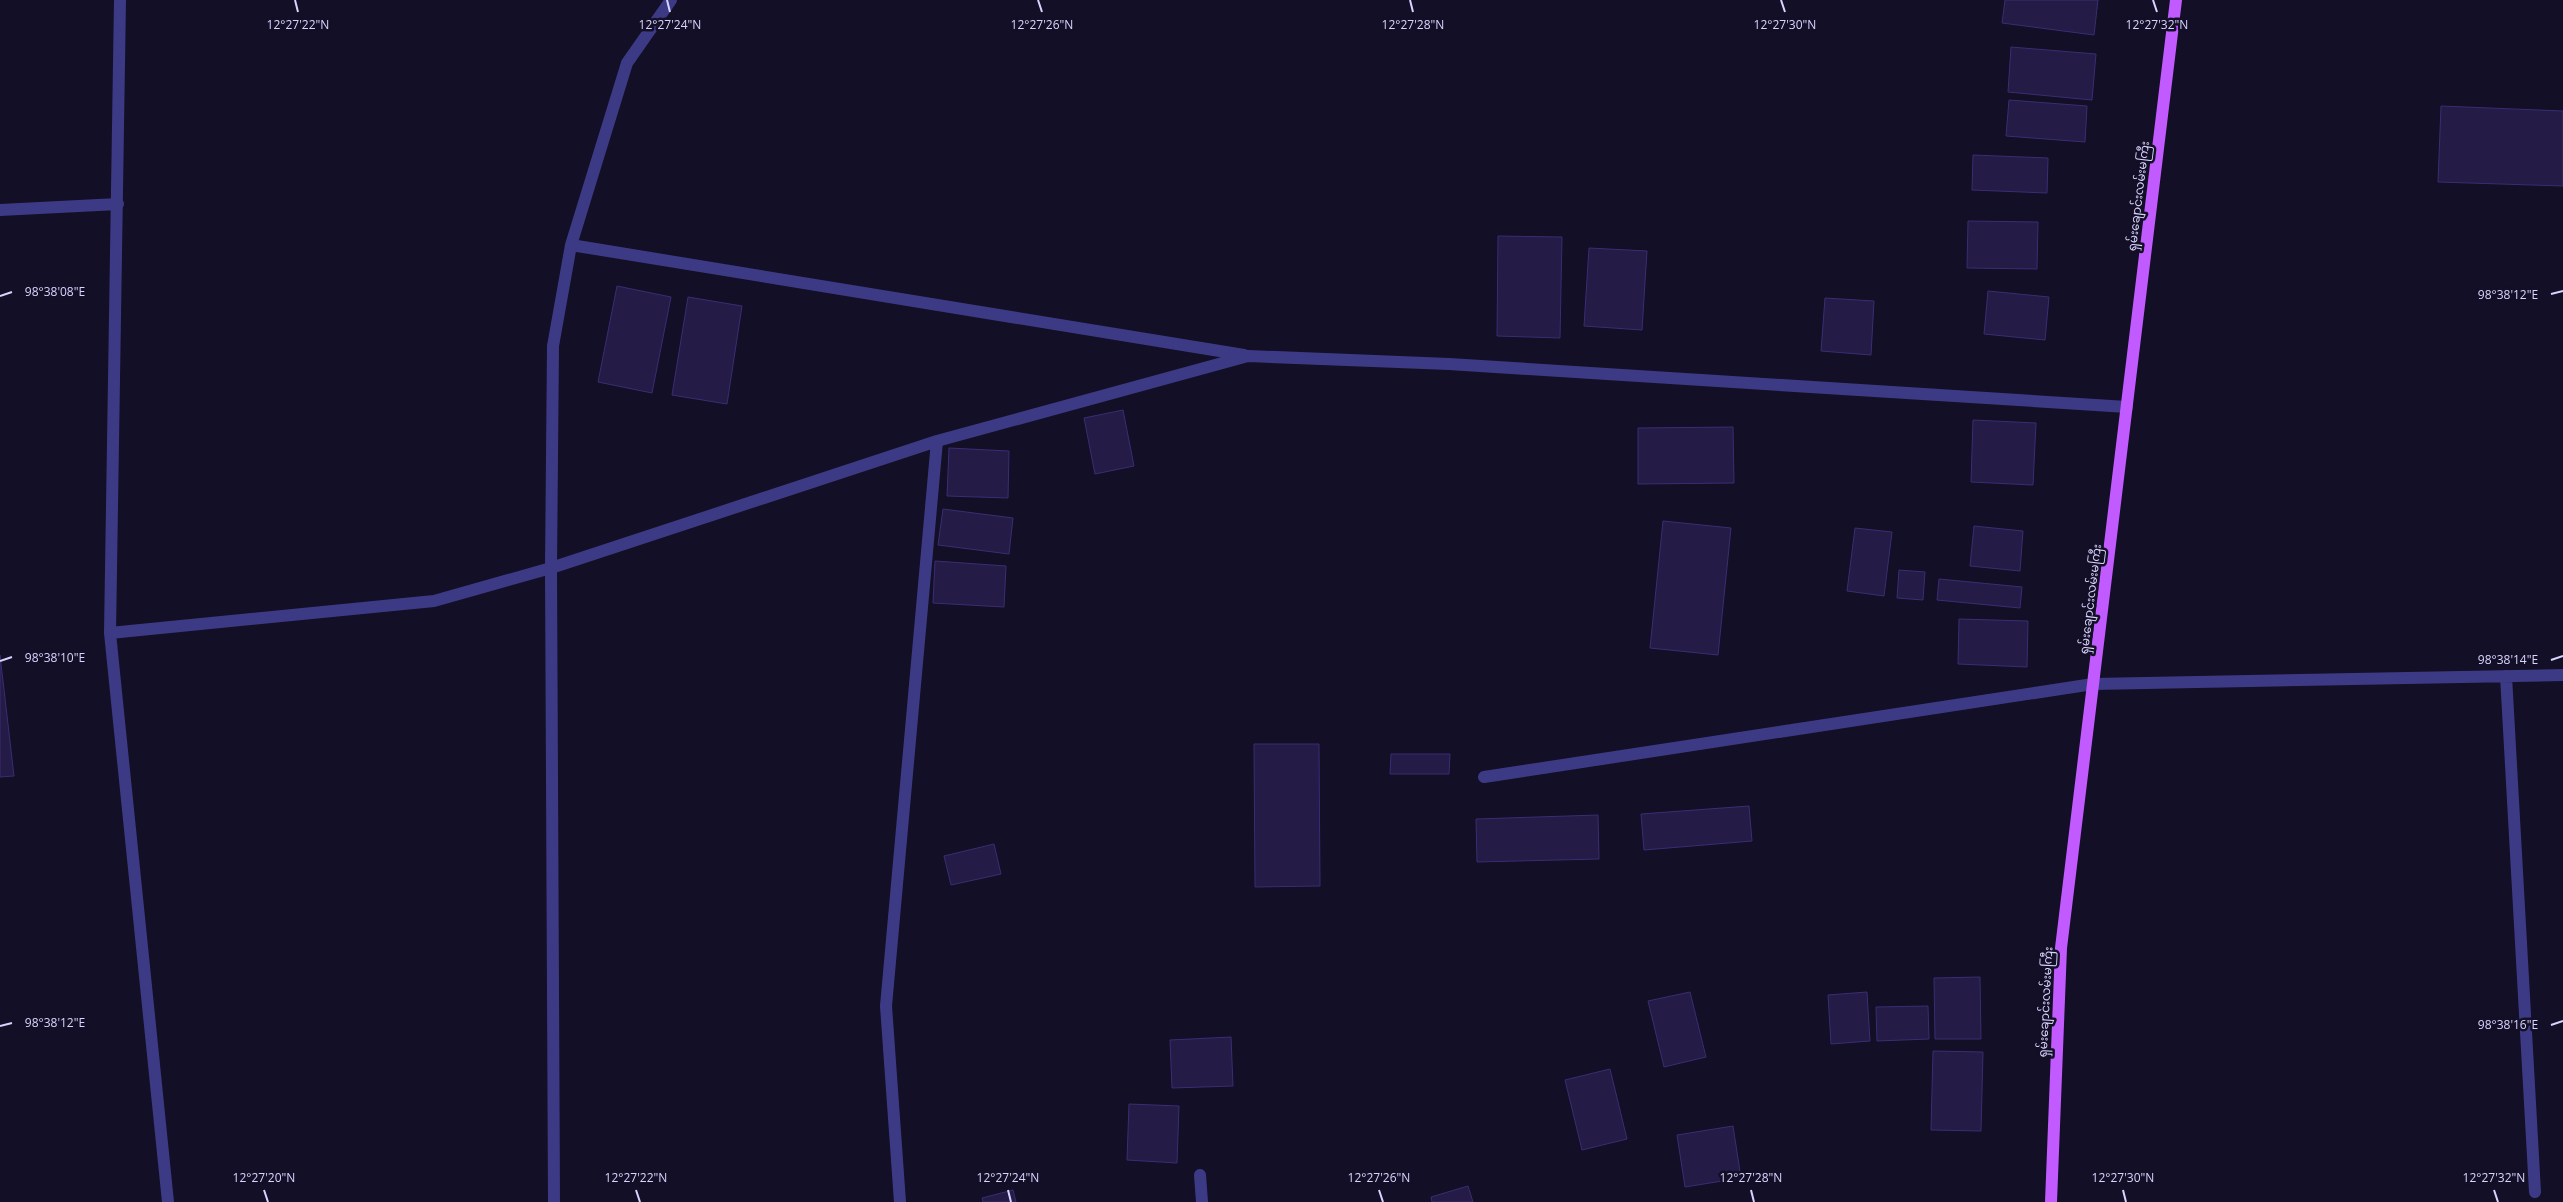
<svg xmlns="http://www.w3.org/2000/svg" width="2563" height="1202" font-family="'Open Sans','Noto Sans Myanmar',sans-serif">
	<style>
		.building { fill: #241b47; stroke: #3b2d73 }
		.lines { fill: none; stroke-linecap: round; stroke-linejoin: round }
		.minor { stroke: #3d3a85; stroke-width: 12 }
		.major { stroke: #c25bff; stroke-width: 12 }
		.ticks { fill: none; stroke: #d9d4ff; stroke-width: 2 }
		.labels { text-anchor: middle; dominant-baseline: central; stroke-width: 5; stroke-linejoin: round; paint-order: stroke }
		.street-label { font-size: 12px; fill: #d9d4ff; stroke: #130f26 }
		.ticks-label { font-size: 12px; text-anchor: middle; fill: #d9d4ff; stroke: #130f26; stroke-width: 5; stroke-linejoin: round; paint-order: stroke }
	</style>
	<rect width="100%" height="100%" fill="#130f26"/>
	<!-- building -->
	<path class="building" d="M2005 0H2098L2094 35 2002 23Z
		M2011 47 2096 54 2092 100 2008 92Z
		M2009 100 2087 106 2085 142 2006 136Z
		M2441 106 2563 111V186L2438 182Z
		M1973 155 2048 158 2047 193 1972 190Z
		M1968 221 2038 222 2037 269 1967 268Z
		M1498 236 1562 237 1560 338 1497 336Z
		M1589 248 1647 251 1642 330 1584 326Z
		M617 286 671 297 652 393 598 382Z
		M1988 291 2049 297 2045 340 1984 334Z
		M688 297 742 306 727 404 672 395Z
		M1825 298 1874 301 1871 355 1821 351Z
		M1123 410 1134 466 1095 474 1084 418Z
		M1973 420 2036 423 2033 485 1971 482Z
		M1733 427 1734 483 1638 484V428Z
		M949 448 1009 451 1008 498 947 496Z
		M943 509 1013 518 1009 554 938 545Z
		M1663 521 1731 528 1718 655 1650 648Z
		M1974 526 2023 531 2020 571 1970 566Z
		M1855 528 1892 532 1884 596 1847 591Z
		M935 561 1006 566 1004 607 933 603Z
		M1899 570 1925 572 1923 600 1897 598Z
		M1939 579 2022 587 2020 608 1937 600Z
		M1959 619 2028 621 2027 667 1958 664Z
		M0 655 14 776 0 777Z
		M1254 744H1319L1320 886 1255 887Z
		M1391 754H1450L1449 774H1390Z
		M1749 806 1752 841 1644 850 1641 814Z
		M1598 815 1599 859 1477 862 1476 819Z
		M994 844 1001 874 951 885 944 856Z
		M1980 977 1981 1039H1935L1934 978Z
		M1690 992 1706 1057 1664 1067 1648 1001Z
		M1867 992 1870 1041 1831 1044 1828 995Z
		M1928 1006 1929 1039 1877 1041 1876 1007Z
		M1231 1037 1233 1086 1172 1088 1170 1040Z
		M1933 1051 1983 1052 1981 1131 1931 1130Z
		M1610 1069 1627 1139 1582 1150 1565 1080Z
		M1129 1104 1179 1106 1177 1163 1127 1160Z
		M1733 1126 1741 1178 1685 1187 1677 1135Z
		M1468 1186 1473 1202H1432L1431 1197Z
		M1013 1190 1016 1202H983L982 1198Z"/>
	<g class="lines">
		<!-- minor -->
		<path class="minor" d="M120 0 110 633 168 1202
			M0 210 118 204
			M571 245 1244 355
			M110 633 434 601 551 568 937 441 1248 356 1449 364 2127 407
			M2506 676 2535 1192
			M1484 777 2093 684 2563 675
			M1200 1175 1202 1202
			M554 1202 551 568 553 346 571 245 627 63 671 0
			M900 1202 886 1006 937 441"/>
		<!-- major -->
		<path class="major" d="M2051 1202 2061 948 2176 0"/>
	</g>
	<!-- ticks -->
	<path class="ticks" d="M295 0 298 12M667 0 670 12M1038 0 1042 12M1410 0 1413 12M1781 0 1785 12M2153 0 2157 12M2551 294 2563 291M0 296 12 292M2551 660 2563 656M0 661 12 657M2551 1025 2563 1021M0 1026 12 1023M264 1190 268 1202M636 1190 640 1202M1008 1190 1011 1202M1379 1190 1383 1202M1751 1190 1754 1202M2123 1190 2126 1202M2494 1190 2498 1202"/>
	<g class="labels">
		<!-- street labels -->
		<g class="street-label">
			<text transform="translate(2138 196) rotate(-83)">ရှမ်းချောင်းလမ်းမကြီး</text>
			<text transform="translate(2090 599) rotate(-83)">ရှမ်းချောင်းလမ်းမကြီး</text>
			<text transform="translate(2045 1002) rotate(-87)">ရှမ်းချောင်းလမ်းမကြီး</text>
		</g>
	</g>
	<g class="ticks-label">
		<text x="298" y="29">12°27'22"N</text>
		<text x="670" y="29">12°27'24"N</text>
		<text x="1042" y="29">12°27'26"N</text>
		<text x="1413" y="29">12°27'28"N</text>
		<text x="1785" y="29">12°27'30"N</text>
		<text x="2157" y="29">12°27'32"N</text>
		<text x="55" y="296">98°38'08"E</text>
		<text x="2508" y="299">98°38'12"E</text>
		<text x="55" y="662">98°38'10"E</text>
		<text x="2508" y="664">98°38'14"E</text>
		<text x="55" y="1027">98°38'12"E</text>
		<text x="2508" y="1029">98°38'16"E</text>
		<text x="264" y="1182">12°27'20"N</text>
		<text x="636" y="1182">12°27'22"N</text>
		<text x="1008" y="1182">12°27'24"N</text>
		<text x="1379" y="1182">12°27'26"N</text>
		<text x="1751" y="1182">12°27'28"N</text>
		<text x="2123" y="1182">12°27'30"N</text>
		<text x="2494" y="1182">12°27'32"N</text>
	</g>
</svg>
